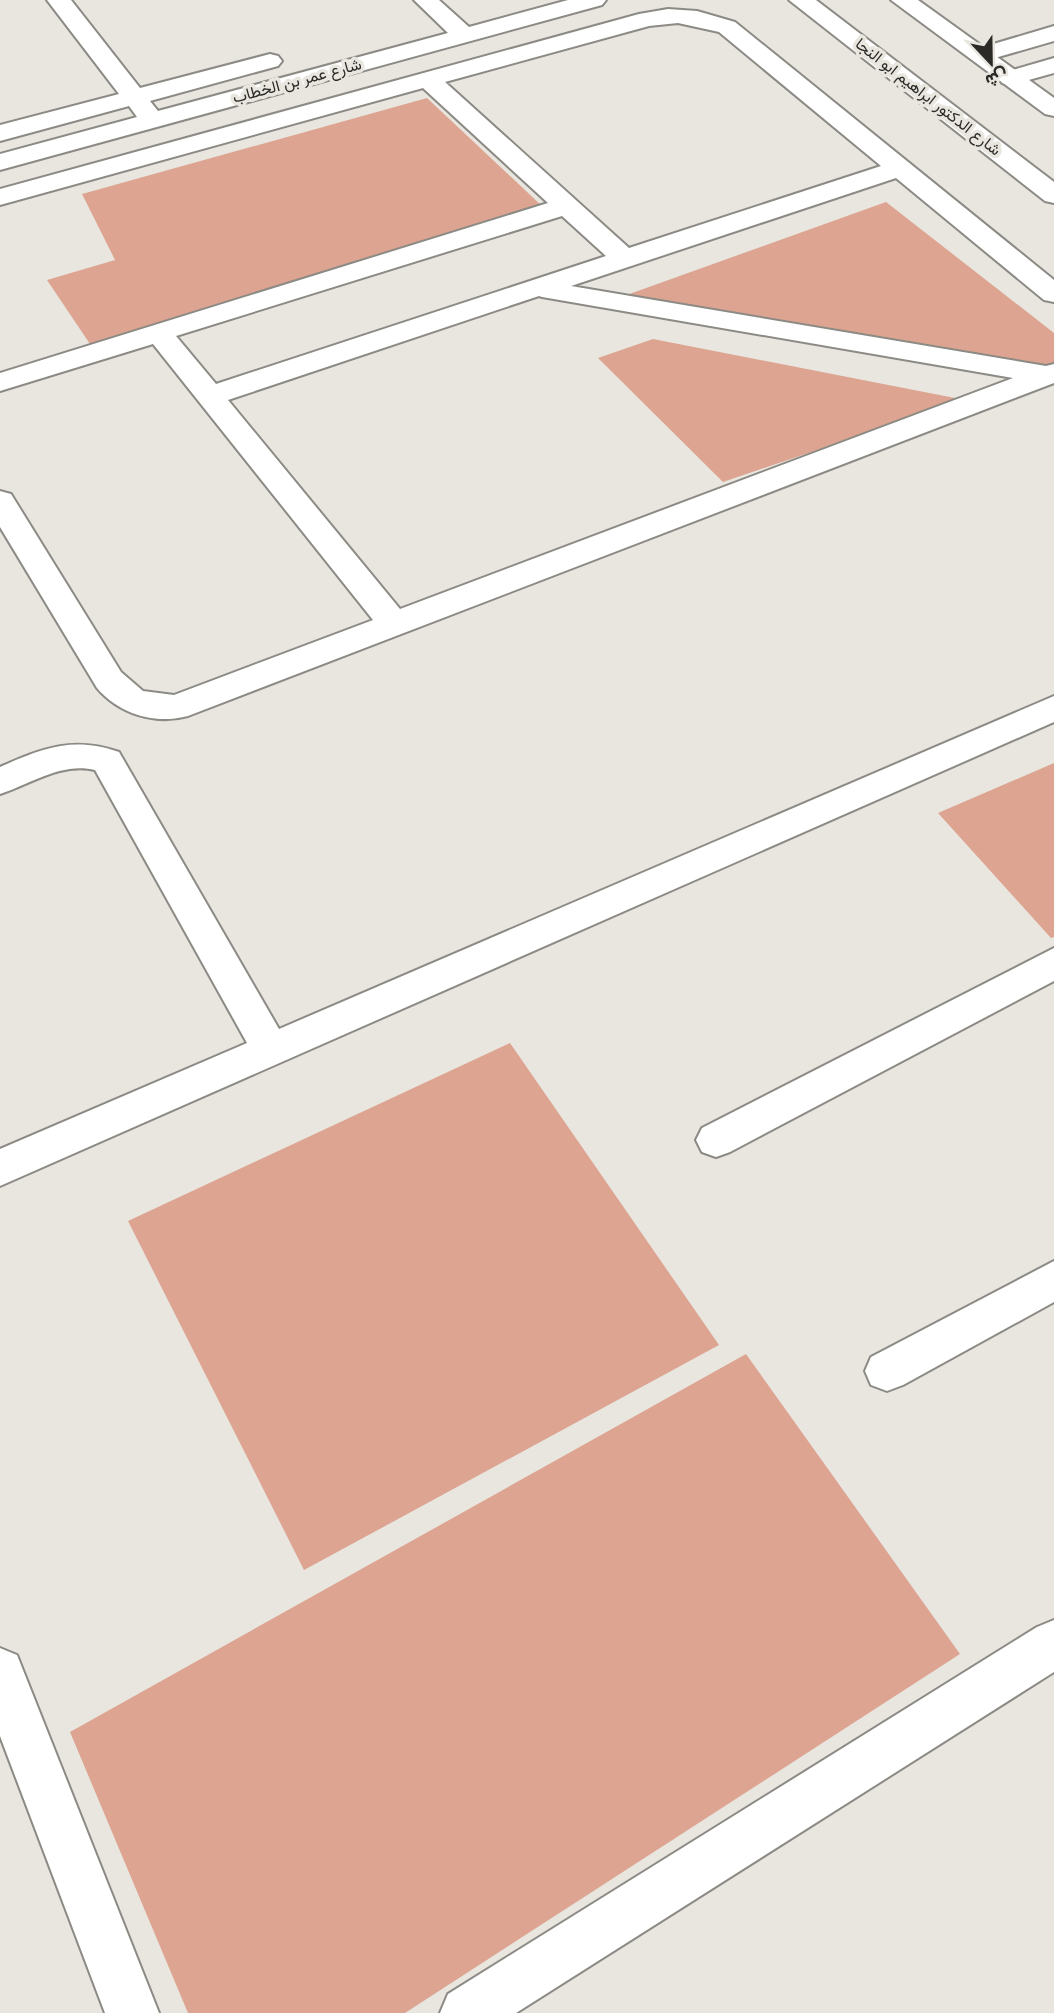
<svg xmlns="http://www.w3.org/2000/svg" width="1054" height="2013" font-family="'Varela Round',Vazirmatn,sans-serif">
	<style>
		.green { fill: #dda491 }
		.lines { fill: none; stroke-linecap: round; stroke-linejoin: round }
		.minor-casing { stroke: #8c8a84; stroke-width: 4 }
		.major-casing { stroke: #8c8a84; stroke-width: 4 }
		.minor { fill: #fff; fill-rule: evenodd }
		.major { fill: #fff; fill-rule: evenodd }
		.labels { text-anchor: middle; dominant-baseline: central; stroke-width: 7; stroke-linejoin: round; paint-order: stroke }
		.far-street-label { font-size: 16px; fill: #2b2a27; stroke: #e8e6df }
	</style>
	<rect width="100%" height="100%" fill="#e8e6df"/>
	<!-- green -->
	<path class="green" d="M427 98 543 207 90 344 47 280 115 260 82 194Z
		M886 202 1054 333V368L621 297Z
		M653 339 965 400 723 482 598 358Z
		M1054 763V937L1051 938 938 813Z
		M510 1043 719 1345 304 1570 128 1221Z
		M746 1354 960 1654 405 2013H188L70 1732Z"/>
	<g class="lines">
		<!-- minor casing -->
		<g class="minor-casing">
			<path id="minor" d="M47 0H71L140 88 270 54 278 56 282 61 278 66 150 101 158 111 448 33 414 0H439L469 27 568 0H606L602 5 0 170V154L137 117 129 106 0 141V125L119 94Z
				M668 9 697 11 735 22 1054 280V302L1044 300 896 178 571 286 1046 366 1054 364V383L188 716C155 725 119 714 97 688L0 527V491L11 494 121 672 143 691 174 695 373 620 153 344 0 391V373L548 203 423 88 0 205V189L639 14ZM678 23 719 32 881 166 629 248 445 82 649 26ZM562 216 606 256 216 384 176 336ZM539 296 542 297 1013 378 400 609 228 400Z
				M1054 26V41L981 62 973 60 969 55 973 50Z
				M1054 58V73L1011 85 1002 83 999 78 1002 73Z
				M1054 696V722L0 1186V1149L247 1043 95 770C61 762 31 784 0 794V767C43 748 73 736 119 752L279 1029Z
				M1054 948V981L730 1152 716 1157 702 1152 696 1140 702 1128Z
				M1054 1261V1302L903 1385 887 1391 871 1385 865 1371 871 1357Z
				M1054 1620V1672L516 2013H440L448 1994 1037 1627Z
				M0 1648 17 1655 159 2013H105L0 1736Z"/>
		</g>
		<!-- major casing -->
		<g class="major-casing">
			<path id="major" d="M789 0H816L1054 182V203L1045 201Z
				M891 0H918L1054 98V116L1045 114Z"/>
		</g>
		<!-- minor -->
		<use href="#minor" class="minor"/>
		<!-- major -->
		<use href="#major" class="major"/>
	</g>
	<g class="labels">
		<!-- far-street labels -->
		<g class="far-street-label">
			<text transform="translate(297 81) rotate(-15)">شارع عمر بن الخطاب</text>
			<text transform="translate(928 97) rotate(38)">شارع الدكتور ابراهيم ابو النجا</text>
		</g>
	</g>
	<!-- north arrow -->
	<g transform="translate(991 63) rotate(158)" stroke="#e8e6df" stroke-width="5" paint-order="stroke">
	<path d="M0-5L12 26L0 18L-12 26Z" fill="#2b2a27"/>
	<text y="-10" font-size="19" font-weight="bold" text-anchor="middle" fill="#2b2a27">ش</text>
	</g>
</svg>
